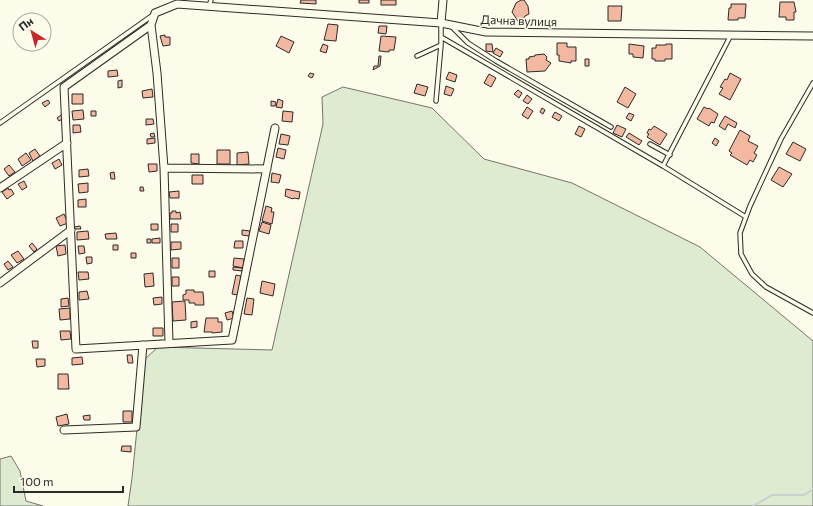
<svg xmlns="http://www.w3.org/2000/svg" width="813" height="506" viewBox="0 0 813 506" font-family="Commissioner,sans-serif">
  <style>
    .green { fill: #deebd1; stroke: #74746e }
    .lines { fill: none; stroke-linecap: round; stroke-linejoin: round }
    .stream { stroke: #c7d0d0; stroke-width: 2 }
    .building { fill: #f2b8a0; stroke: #2b2b2b }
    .lane-casing { stroke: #2b2b2b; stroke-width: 5.5 }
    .street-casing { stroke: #2b2b2b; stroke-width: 9 }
    .lane { stroke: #fdfbea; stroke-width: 3.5 }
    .street { stroke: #fdfbea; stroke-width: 7 }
    .labels { text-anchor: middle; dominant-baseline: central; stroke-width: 3; stroke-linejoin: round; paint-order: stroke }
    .street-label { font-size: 12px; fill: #2b2b2b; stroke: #fdfbea }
  </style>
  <rect width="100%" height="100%" fill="#fdfbea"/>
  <path class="green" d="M343 87 432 108 484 159 572 183 700 247 813 341V506H128L132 478 144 360 158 347 272 350 323 124 322 97Z
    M11 456 20 471 26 501 43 506H0V459Z"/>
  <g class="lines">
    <path class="stream" d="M753 506 772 495H804L813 489"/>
  </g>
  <path class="building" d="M301 0H316V4L300 3Z
    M359 0H369V3H359Z
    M381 0H396V5H381Z
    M521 0H524L528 6 529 14 525 16 523 20 519 23 512 12 516 3Z
    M780 2H794L796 12H794V20H786V17H779Z
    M731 4H746L745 18H738V20H728L729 8H731Z
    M608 6H622L621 21H608Z
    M328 24 338 25 336 41 324 40Z
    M379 26H387L386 34 378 33Z
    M165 35V37H170V45L163 46 160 36Z
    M281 36 294 42 289 53 276 46Z
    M381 36 396 37 394 50H389V52L379 51Z
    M557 43H567V47H576V61H571V63L559 61V55H557Z
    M323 44 328 46 326 53 320 51Z
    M486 44H492L493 52 486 51Z
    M629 44 644 46 643 58 633 57V54H629Z
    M666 44H672V59H665V61H655V59H652V48H656V45H666Z
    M496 48 503 52 500 57 493 53Z
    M544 54 547 57 546 60 551 63 545 71 527 72 526 59H529V57L535 56V55Z
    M379 56H381L380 66 373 70 374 66H378Z
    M585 59H589V66H585Z
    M117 70 118 76 108 77V71Z
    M449 72 457 75 455 82 446 79Z
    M310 73 314 74 312 78 308 76Z
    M730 73 741 79 730 100 719 94 723 88 720 87 725 79 727 80Z
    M489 74 496 78 491 87 484 83Z
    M122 80V87L118 88V81Z
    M417 84 428 87 425 96 414 93Z
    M446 86 454 89 451 96 444 94Z
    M625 87 636 94 628 108 617 102Z
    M152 89 153 97 143 98 142 91Z
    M518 90 522 93 519 98 514 94Z
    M72 94H83V104H72Z
    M527 95 532 99 528 104 523 101Z
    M278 99 283 101 282 108 276 107Z
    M48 100 50 103 45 107 42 103Z
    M271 101 276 102 275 106H271Z
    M527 107 533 111 528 119 522 115Z
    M704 107 708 109 709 108 718 114 714 123 711 122 709 126 697 119Z
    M542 108 545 110 543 114 540 112Z
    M83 110 84 119 73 120 72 111Z
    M91 111H96V116H91Z
    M283 111 293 112 292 122 282 121Z
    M555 112 562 116 559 121 552 117Z
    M629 113 634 115 631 121 626 118Z
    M61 115 64 118 59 121 57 118Z
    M725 116 737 123 735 128 728 124 725 130 719 126Z
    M146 119H153L154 124 146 125Z
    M73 125H80L81 132 73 133Z
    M617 125 626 129 622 137 613 133Z
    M579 126 585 129 581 137 575 134Z
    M654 126 667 134 660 145 647 137 649 134 647 133 649 129 651 130Z
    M740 130 750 136 748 141 758 146 754 153 757 155 753 162 750 160 747 165 730 155 732 153 729 151Z
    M154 133 155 137H151L150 134Z
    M629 133 642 141 639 145 626 137Z
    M281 134 290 136 288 145 279 144Z
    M155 138V143L147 144V139Z
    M715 138 719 141 716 146 712 143Z
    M793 142 806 149 800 161 786 154Z
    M278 148 286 150 284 159 276 157Z
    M35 149 40 156 33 161 29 153Z
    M217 150H230V164H217Z
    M248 152 249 164 237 165V153Z
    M26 153 31 160 22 166 18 159Z
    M191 154H199V164L191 163Z
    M59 159 62 165 55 169 52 163Z
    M148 164H157V171L149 172Z
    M9 165 15 172 9 176 4 169Z
    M779 167 792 174 783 187 771 180Z
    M88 169 89 176 79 177V170Z
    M114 172 115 179H111L110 173Z
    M272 173 281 175 279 183 271 182Z
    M192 175H203V184H192Z
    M24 181 27 187 22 190 18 184Z
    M88 183V192L79 193 78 184Z
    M140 187H143L144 191H140Z
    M8 188 9 190 11 189 14 194 7 199 2 192Z
    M286 189 300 192 299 199 294 198 293 199 285 196Z
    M179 191V198H170L169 192Z
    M86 199V207H78V200Z
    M266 206 272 208 271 212H274L272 224 262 221Z
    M172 211H176V213L180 212 181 219H170V213H172Z
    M64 214 68 223 60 226 56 218Z
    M262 222 271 225 269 234 259 231Z
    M151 224H158V230H151Z
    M171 224H178V232H171Z
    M80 226 81 229H74V227Z
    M242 230 250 231 249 236 242 235Z
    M88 231 89 239 77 240V232Z
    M116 233 117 239H106L105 234Z
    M160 238V243H152V239Z
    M147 239H151V243H147Z
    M235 241H243V248H234Z
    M171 242H181V249L171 250Z
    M32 243 37 249 34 252 29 246Z
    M65 245 66 254 58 256 56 246Z
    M113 245H118V250H113Z
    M78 246H84L85 253 79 254Z
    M18 251 24 259 17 263 11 255Z
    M131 253H136V258H131Z
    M86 257H92V263L87 264Z
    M172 258H179V268H172Z
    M234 258 244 259 243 268 233 266Z
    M8 261 13 267 8 270 4 264Z
    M233 267 243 268 242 271 233 270Z
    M209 271H215V277H209Z
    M78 272H88L89 279 79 280Z
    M153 273 154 286 145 287 144 274Z
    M236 275 241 276 238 295 232 294Z
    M172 277H179V286H172Z
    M262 281 275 284 273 296 260 293Z
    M186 290H194V292H203L204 305H195V303H189V300H183V295L186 294Z
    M87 291 89 299 79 300V292Z
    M162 297V304L154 305 153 298Z
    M68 298 69 306 61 307V299Z
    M247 298 254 299 252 315 244 314Z
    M185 301 186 320 173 321 172 302Z
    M70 308V319L60 320 59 309Z
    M232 311 234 318 227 320 225 313Z
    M206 318H218V322H222V332L212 333V332H204Z
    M197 321V327L191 328V322Z
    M153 328H163V336H153Z
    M60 331H70L71 339 61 340Z
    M32 341H38V348H33Z
    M127 355H132L133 363H128Z
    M82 357 83 364 72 365V358Z
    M36 359H45V366L37 367Z
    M58 374H68L69 389H58Z
    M123 411H132V422H123Z
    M67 414 69 424 58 426 56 417Z
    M90 415V420H84L83 416Z
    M122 446H131V452L121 451Z"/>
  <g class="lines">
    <defs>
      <path id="lane" d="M209 6 211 0
        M441 23V37L663 166
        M452 27 468 43 496 61 611 127
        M731 35 663 166 746 217
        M417 56 441 45V37
        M813 83 781 139 750 206 740 233 741 254 752 274 766 287 813 313
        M436 101 441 45
        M0 123 153 15
        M650 144 670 155"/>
      <path id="street" d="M441 23 443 0
        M151 25 64 87 76 349 232 340 275 128
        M164 168 267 169
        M0 188 67 143
        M0 283 71 230
        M169 343 164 168 157 73 151 25 155 13 177 4 441 23 486 32 813 36
        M64 430 136 427 143 345"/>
    </defs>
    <use href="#lane" class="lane-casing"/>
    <use href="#street" class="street-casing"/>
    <use href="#lane" class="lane"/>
    <use href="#street" class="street"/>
  </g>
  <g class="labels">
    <g class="street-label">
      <text transform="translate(519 20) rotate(2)">Дачна вулиця</text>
    </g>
  </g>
  <g transform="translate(32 32) rotate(323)"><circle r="19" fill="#fdfbea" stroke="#a9a89e"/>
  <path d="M0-3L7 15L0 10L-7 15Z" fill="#c62828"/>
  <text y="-6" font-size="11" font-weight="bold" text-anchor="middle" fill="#2b2b2b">Пн</text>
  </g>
  <path d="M14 486v6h109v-6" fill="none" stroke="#2b2b2b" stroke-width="2"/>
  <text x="20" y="486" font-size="12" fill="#2b2b2b" stroke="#fdfbea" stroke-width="3" paint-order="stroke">100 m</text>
</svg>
